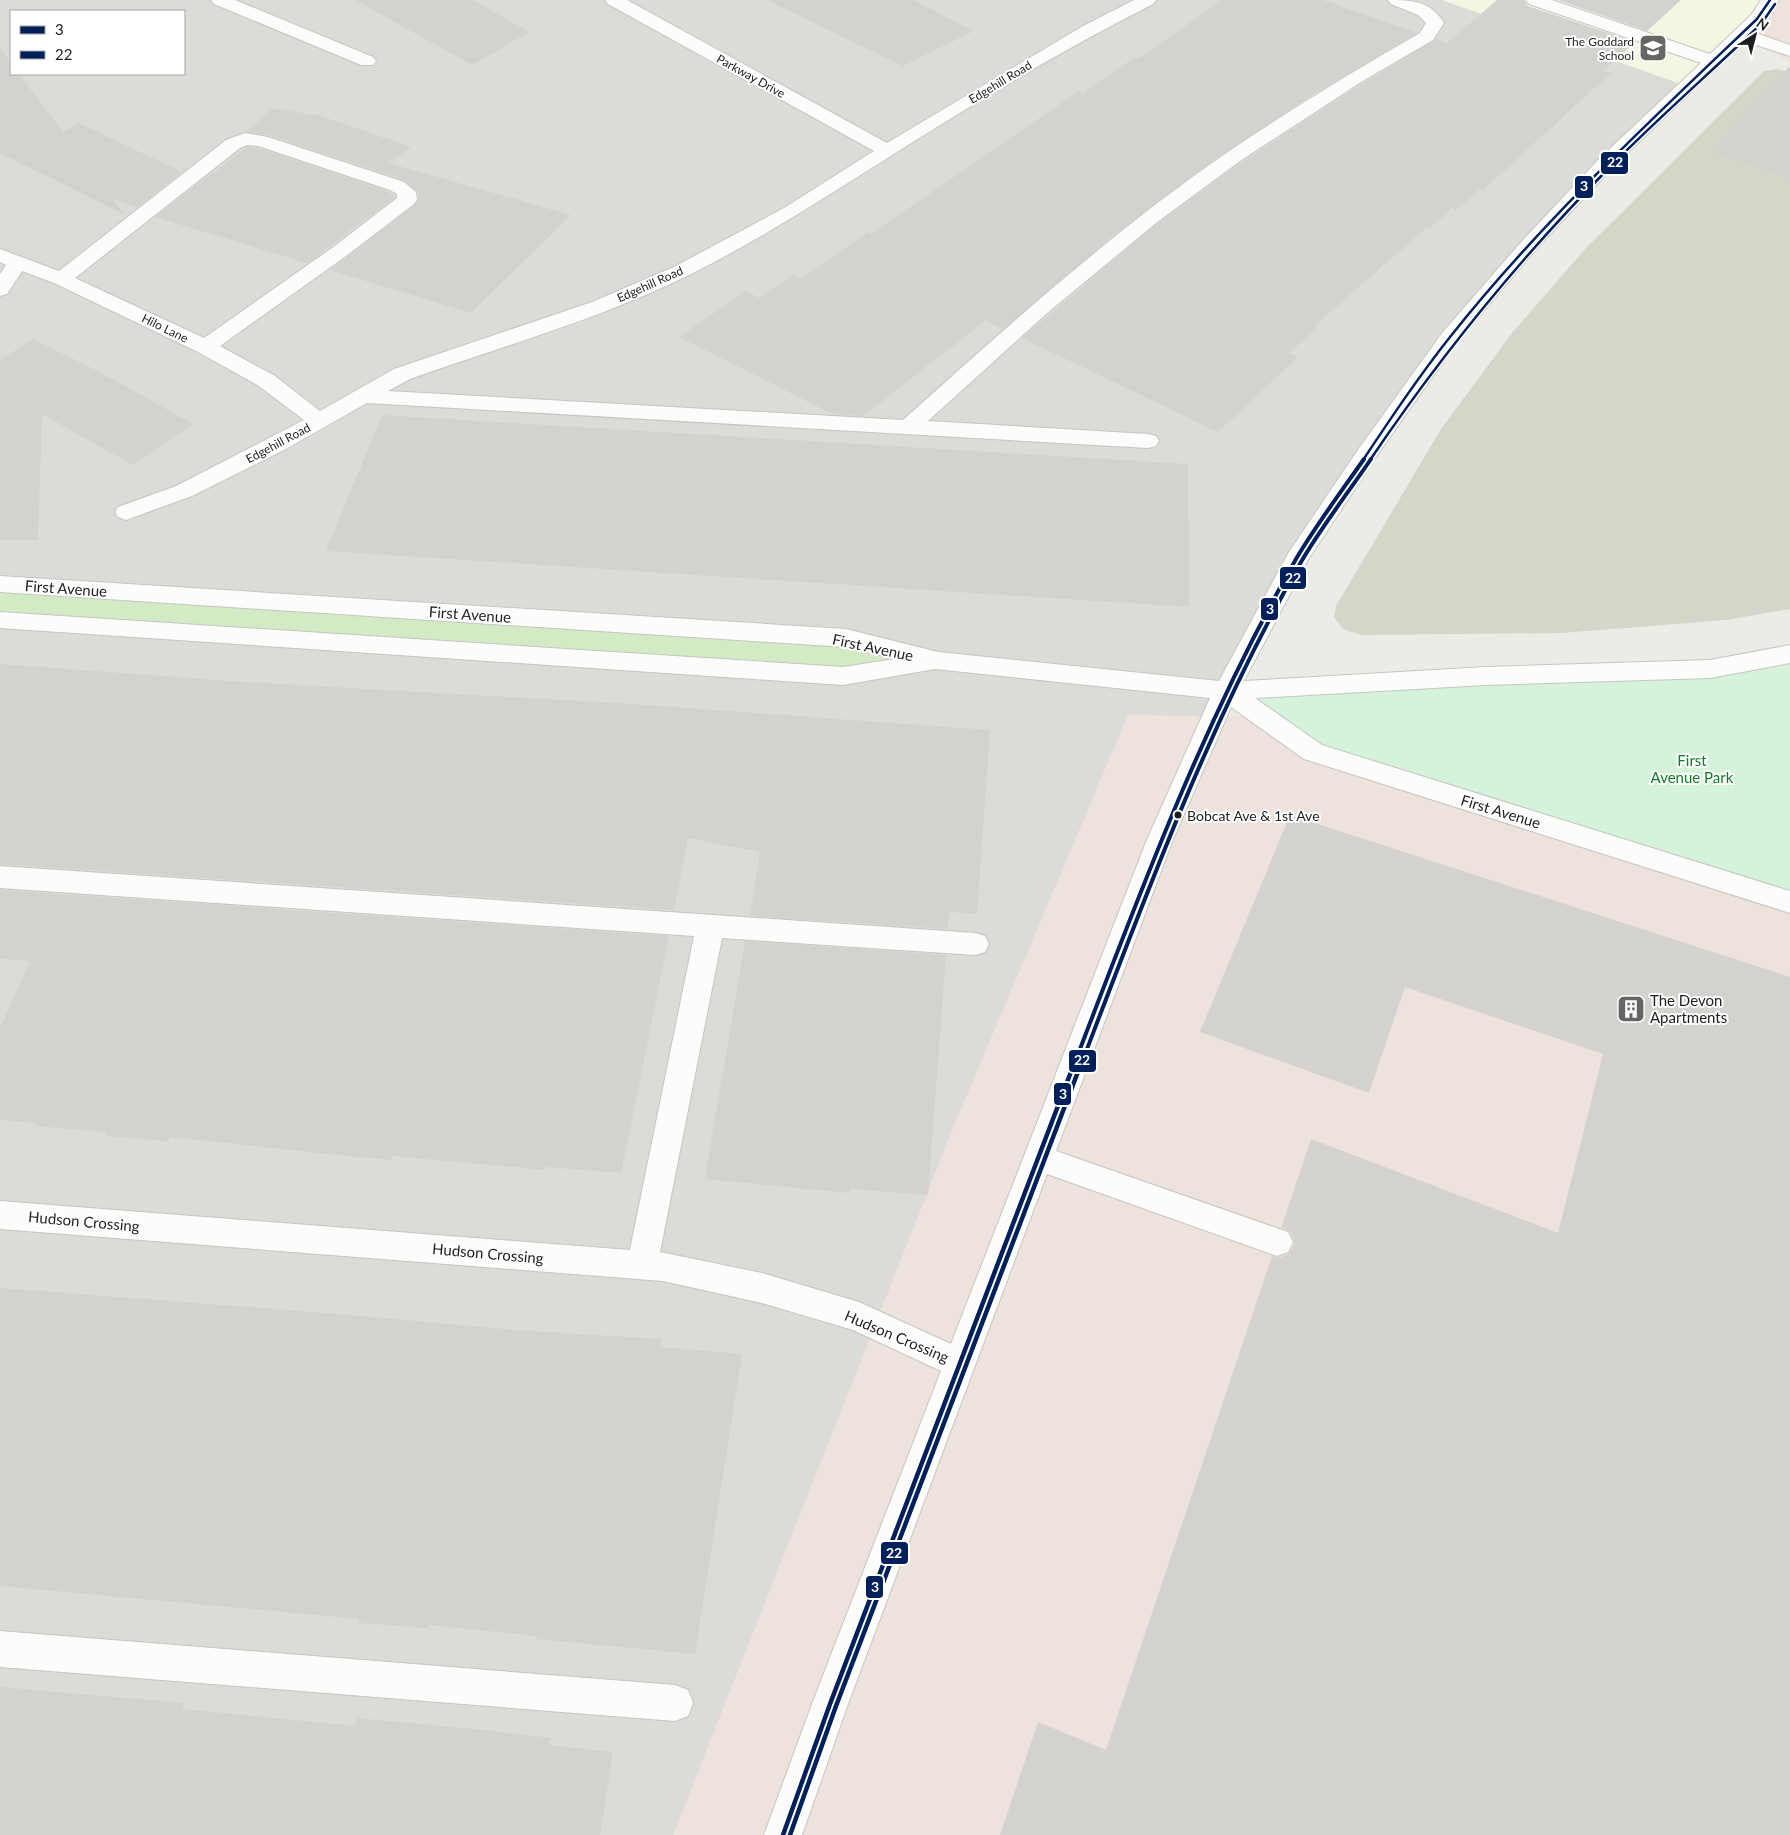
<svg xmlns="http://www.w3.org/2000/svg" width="1790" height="1835" viewBox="0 0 1790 1835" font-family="Lato,sans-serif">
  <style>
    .residential { fill: #dbdbd8; fill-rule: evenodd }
    .commercial { fill: #eee2dd }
    .education { fill: #f4f6e2 }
    .construction { fill: #d4d6c9 }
    .grass { fill: #d3ebc5 }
    .park { fill: #d4f3da }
    .building { fill: #d3d2ce }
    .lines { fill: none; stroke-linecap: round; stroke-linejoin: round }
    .minor-casing { stroke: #c5c5c3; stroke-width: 2 }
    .minor { fill: #fcfcfb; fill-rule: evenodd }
    .bus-1-far2-casing { stroke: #fff; stroke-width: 5 }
    .bus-1-far1-casing { stroke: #fff; stroke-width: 8 }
    .bus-1-casing { stroke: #fff; stroke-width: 8 }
    .bus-2-far2-casing { stroke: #fff; stroke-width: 5 }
    .bus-2-far1-casing { stroke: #fff; stroke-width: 8 }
    .bus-2-casing { stroke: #fff; stroke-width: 8 }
    .bus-1-far2 { stroke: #00205b; stroke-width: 2.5 }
    .bus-1-far1 { stroke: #00205b; stroke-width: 4 }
    .bus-1 { stroke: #00205b; stroke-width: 4.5 }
    .bus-2-far2 { stroke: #00205b; stroke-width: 2.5 }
    .bus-2-far1 { stroke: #00205b; stroke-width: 4 }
    .bus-2 { stroke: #00205b; stroke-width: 4.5 }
    .bus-dot { fill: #1e1e1e; stroke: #fff; stroke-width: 2 }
    .labels { text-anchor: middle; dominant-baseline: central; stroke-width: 4; stroke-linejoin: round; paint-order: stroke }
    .far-poi-label { font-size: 12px; fill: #1e1e1e; stroke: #fff; text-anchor: end }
    .far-street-label { font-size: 12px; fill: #1e1e1e; stroke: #fff }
    .bus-label { font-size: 14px; fill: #1e1e1e; stroke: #fff; text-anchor: start }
    .street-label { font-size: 15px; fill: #1e1e1e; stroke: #fff }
    .park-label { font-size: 15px; fill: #0b7d27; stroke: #fff }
    .poi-label { font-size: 15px; fill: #1e1e1e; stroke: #fff; text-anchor: start }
    .line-badge { stroke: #fff; stroke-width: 2 }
    .badge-label { font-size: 14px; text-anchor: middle; font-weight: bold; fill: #fff }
  </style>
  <rect width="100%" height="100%" fill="#ecece7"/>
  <path class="residential" d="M0 0H1442L1687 86 1450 337 1263 620 783 1835H0ZM11 11H184V74H11Z"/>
  <path class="commercial" d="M1767 0H1790V62L1744 39Z
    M1128 715 1288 717 1790 872V1835H673L955 1123Z"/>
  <path class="education" d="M1442 0H1770L1687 86Z"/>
  <path class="construction" d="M1777 69 1790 72V609L1726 620 1562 633 1362 635 1343 629 1334 617 1336 606 1441 429 1512 333 1586 248 1764 71Z"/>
  <path class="grass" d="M0 584 846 638 938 661 843 676 0 620Z"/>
  <path class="park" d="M1790 654V902L1313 752 1226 691Z"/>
  <path class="building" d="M355 0H473L529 32 472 65Z
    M767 0H913L974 31 903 66Z
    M1222 0H1323L1417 33 1312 95 1208 164 1110 238 1003 329 986 320 863 416 832 414 679 337 746 291 760 298 793 275 801 279 868 232 871 234 1079 91 1083 93 1135 57 1139 59Z
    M1497 0H1524L1528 6 1635 42 1603 71 1611 73 1483 190 1480 189 1456 210 1452 208 1429 229 1426 228 1314 326 1317 328 1289 353 1298 357 1218 432 1022 338 1157 224 1241 163 1362 84 1436 39 1447 43Z
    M1558 0H1681L1647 31Z
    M0 48 11 63V74H19L63 132 79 123 182 172 137 207 114 200 125 215 0 153Z
    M1790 66V178L1713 151Z
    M271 108 321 116 411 147 388 163 571 215 471 313 330 270 415 205 419 200 418 192 405 180 269 135 247 132Z
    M247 147 258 148 389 192 395 197 307 263 155 217Z
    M33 339 96 370 193 424 133 465 42 414 38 540H0V360Z
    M382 415 1188 464 1189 607 326 551Z
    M0 664 245 682 618 703 990 730 977 914 949 912 948 929 750 916 760 852 688 838 674 910 0 864Z
    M1290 815 1790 977V1835H1000L1038 1722 1106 1750 1272 1256 1278 1258 1289 1254 1295 1243 1290 1231 1281 1228 1311 1139 1558 1233 1603 1054 1405 987 1369 1093 1200 1032Z
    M0 890 669 936 621 1173 545 1167V1170L392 1156V1160L328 1154 170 1137 168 1141 106 1136 107 1132 35 1126 36 1123 0 1120V1028L30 961 0 959Z
    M745 941 946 955 928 1195 850 1189 849 1193 705 1179Z
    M0 1288 340 1314 515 1330 661 1339 660 1347 742 1354 695 1654 536 1639V1636L429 1625 428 1628 358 1623 359 1619 0 1586Z
    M0 1687 184 1703 182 1709 355 1726 357 1718 486 1730 551 1738 549 1745 613 1752 600 1835H0Z"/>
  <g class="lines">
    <defs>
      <path id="minor" d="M211 0H235L373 57 376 61 373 65H361L214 4Z
        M605 0H627L887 143 1083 26 1134 0H1156L1153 4C1082 40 1013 80 945 122 860 174 779 230 689 275 600 319 503 346 410 379L388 391 903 420C981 350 1059 280 1142 215 1229 147 1324 88 1420 33L1426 23 1418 15 1391 4 1388 0C1412 0 1431 1 1444 23L1433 40 1361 82 1240 161 1156 223 1046 314 928 421 1148 434 1156 436 1159 441 1156 446 1148 448 367 403 284 450 192 496 134 517 126 520 118 517 115 512 118 507 176 486 304 420 259 386 198 352 54 283 22 271 7 294 0 296V274L6 265 0 262V249L59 271 226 140 245 133 268 137 404 182 416 192 417 200 414 204 346 256 220 346 275 376 320 411 394 369 592 302 674 267 784 208 874 151 608 4ZM247 145 258 146 390 190 397 194V198L332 248 204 338 75 278 240 148Z
        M1526 0H1552L1710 54 1751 15 1761 0H1779L1763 23 1753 32 1790 45V56L1744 41 1613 167 1537 248 1457 342 1376 457 1308 560 1244 681 1486 667 1710 660 1790 645V663L1710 678 1486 685 1255 698 1322 745 1790 891V913L1304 759 1231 707 1172 842 1056 1151 1288 1232 1293 1242 1288 1252 1277 1256 1047 1174 848 1704 802 1835H764L812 1704 941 1371 853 1330 762 1303 663 1281 0 1229V1201L630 1250 694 936 0 888V866L975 933 985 936 989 944 985 952 975 955 722 938 660 1252 762 1273 859 1302 951 1344 1146 842 1210 698 935 669 843 685 0 628V612L843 667 895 659 846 647 0 592V576L846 629 938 652 1219 681 1289 552 1360 447 1443 332 1523 240 1599 159 1701 63 1529 4Z
        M0 1631 675 1685 688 1690 693 1703 688 1716 675 1721 0 1667Z"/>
    </defs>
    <use href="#minor" class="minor-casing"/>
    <use href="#minor" class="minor"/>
    <defs>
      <path id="bus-1-far2" d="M1363 460C1391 418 1419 376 1450 337 1542 221 1650 121 1757 19L1770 0"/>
      <path id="bus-1-far1" d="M1077 1057C1142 887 1205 718 1296 559 1316 525 1341 492 1364 459"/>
      <path id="bus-1" d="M783 1835 830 1704 1077 1056"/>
      <path id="bus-2-far2" d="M1370 460C1441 355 1521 257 1610 167 1658 118 1711 72 1761 24L1775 4"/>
      <path id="bus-2-far1" d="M1084 1057C1148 889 1211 719 1301 562 1322 526 1348 493 1371 459"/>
      <path id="bus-2" d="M790 1835 836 1706 1084 1056"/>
    </defs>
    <use href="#bus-1-far2" class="bus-1-far2-casing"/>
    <use href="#bus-1-far1" class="bus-1-far1-casing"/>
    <use href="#bus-1" class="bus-1-casing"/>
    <use href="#bus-2-far2" class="bus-2-far2-casing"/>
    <use href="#bus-2-far1" class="bus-2-far1-casing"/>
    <use href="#bus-2" class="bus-2-casing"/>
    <use href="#bus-1-far2" class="bus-1-far2"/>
    <use href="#bus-1-far1" class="bus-1-far1"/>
    <use href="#bus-1" class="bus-1"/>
    <use href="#bus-2-far2" class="bus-2-far2"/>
    <use href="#bus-2-far1" class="bus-2-far1"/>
    <use href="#bus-2" class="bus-2"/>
  </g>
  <defs>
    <symbol id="school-square" viewBox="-11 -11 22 22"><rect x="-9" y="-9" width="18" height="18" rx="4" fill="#666664" stroke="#fff"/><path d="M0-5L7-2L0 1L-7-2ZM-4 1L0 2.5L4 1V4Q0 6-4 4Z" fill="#fff"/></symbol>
    <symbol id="building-square" viewBox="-11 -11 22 22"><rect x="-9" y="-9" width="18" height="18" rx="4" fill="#666664" stroke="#fff"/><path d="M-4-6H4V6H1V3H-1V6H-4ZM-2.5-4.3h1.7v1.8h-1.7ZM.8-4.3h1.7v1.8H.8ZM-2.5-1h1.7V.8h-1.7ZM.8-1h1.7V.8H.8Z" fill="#fff"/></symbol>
  </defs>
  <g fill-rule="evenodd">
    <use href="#school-square" x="1637" y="32" width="32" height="32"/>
    <use href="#building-square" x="1615" y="993" width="32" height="32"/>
  </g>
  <circle class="bus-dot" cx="1178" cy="815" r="4.5"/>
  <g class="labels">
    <g class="far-poi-label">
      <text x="1634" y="41">The Goddard<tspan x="1634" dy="14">School</tspan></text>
    </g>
    <g class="far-street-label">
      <text transform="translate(751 76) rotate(29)">Parkway Drive</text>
      <text transform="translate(1000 82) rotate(-31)">Edgehill Road</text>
      <text transform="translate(650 284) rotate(-24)">Edgehill Road</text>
      <text transform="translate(165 328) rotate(26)">Hilo Lane</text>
      <text transform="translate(278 443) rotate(-28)">Edgehill Road</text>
    </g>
    <g class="bus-label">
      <text x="1187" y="815">Bobcat Ave &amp; 1st Ave</text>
    </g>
    <g class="street-label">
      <text transform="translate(66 588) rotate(4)">First Avenue</text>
      <text transform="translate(470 614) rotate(4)">First Avenue</text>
      <text transform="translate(873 647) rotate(12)">First Avenue</text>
      <text transform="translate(1501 811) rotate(17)">First Avenue</text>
      <text transform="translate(84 1221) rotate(5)">Hudson Crossing</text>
      <text transform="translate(488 1253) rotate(5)">Hudson Crossing</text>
      <text transform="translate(897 1336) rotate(23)">Hudson Crossing</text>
    </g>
    <g class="park-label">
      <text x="1692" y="760">First<tspan x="1692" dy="17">Avenue Park</tspan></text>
    </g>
    <g class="poi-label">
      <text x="1650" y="1000">The Devon<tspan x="1650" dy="17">Apartments</tspan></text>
    </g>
  </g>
  <g class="line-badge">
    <rect x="1600" y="151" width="29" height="24" rx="5" fill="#00205b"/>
    <rect x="1574" y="175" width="20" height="24" rx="5" fill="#00205b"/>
    <rect x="1279" y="566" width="28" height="24" rx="5" fill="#00205b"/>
    <rect x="1260" y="597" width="19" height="24" rx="5" fill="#00205b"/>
    <rect x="1068" y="1049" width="29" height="24" rx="5" fill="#00205b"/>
    <rect x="1053" y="1082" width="19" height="24" rx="5" fill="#00205b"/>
    <rect x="880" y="1541" width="29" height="24" rx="5" fill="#00205b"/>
    <rect x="865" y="1575" width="19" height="24" rx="5" fill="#00205b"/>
  </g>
  <g class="badge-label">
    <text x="1615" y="167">22</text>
    <text x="1584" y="191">3</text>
    <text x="1293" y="583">22</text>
    <text x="1270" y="614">3</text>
    <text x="1082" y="1065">22</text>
    <text x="1063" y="1099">3</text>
    <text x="894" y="1558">22</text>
    <text x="875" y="1592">3</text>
  </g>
  <rect x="10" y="10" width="175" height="65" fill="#ffffff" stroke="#a5a5a5"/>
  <rect x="20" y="26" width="25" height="8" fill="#00205b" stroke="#a5a5a5"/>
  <text x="55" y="35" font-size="15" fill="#1e1e1e">3</text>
  <rect x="20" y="51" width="25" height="8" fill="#00205b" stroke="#a5a5a5"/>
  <text x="55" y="60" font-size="15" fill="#1e1e1e">22</text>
  <g transform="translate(1755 35) rotate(36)" stroke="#ffffff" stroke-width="4" paint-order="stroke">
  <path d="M0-4L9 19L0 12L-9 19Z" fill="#1e1e1e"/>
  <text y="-8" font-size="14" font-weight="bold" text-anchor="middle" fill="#1e1e1e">N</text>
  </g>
</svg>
